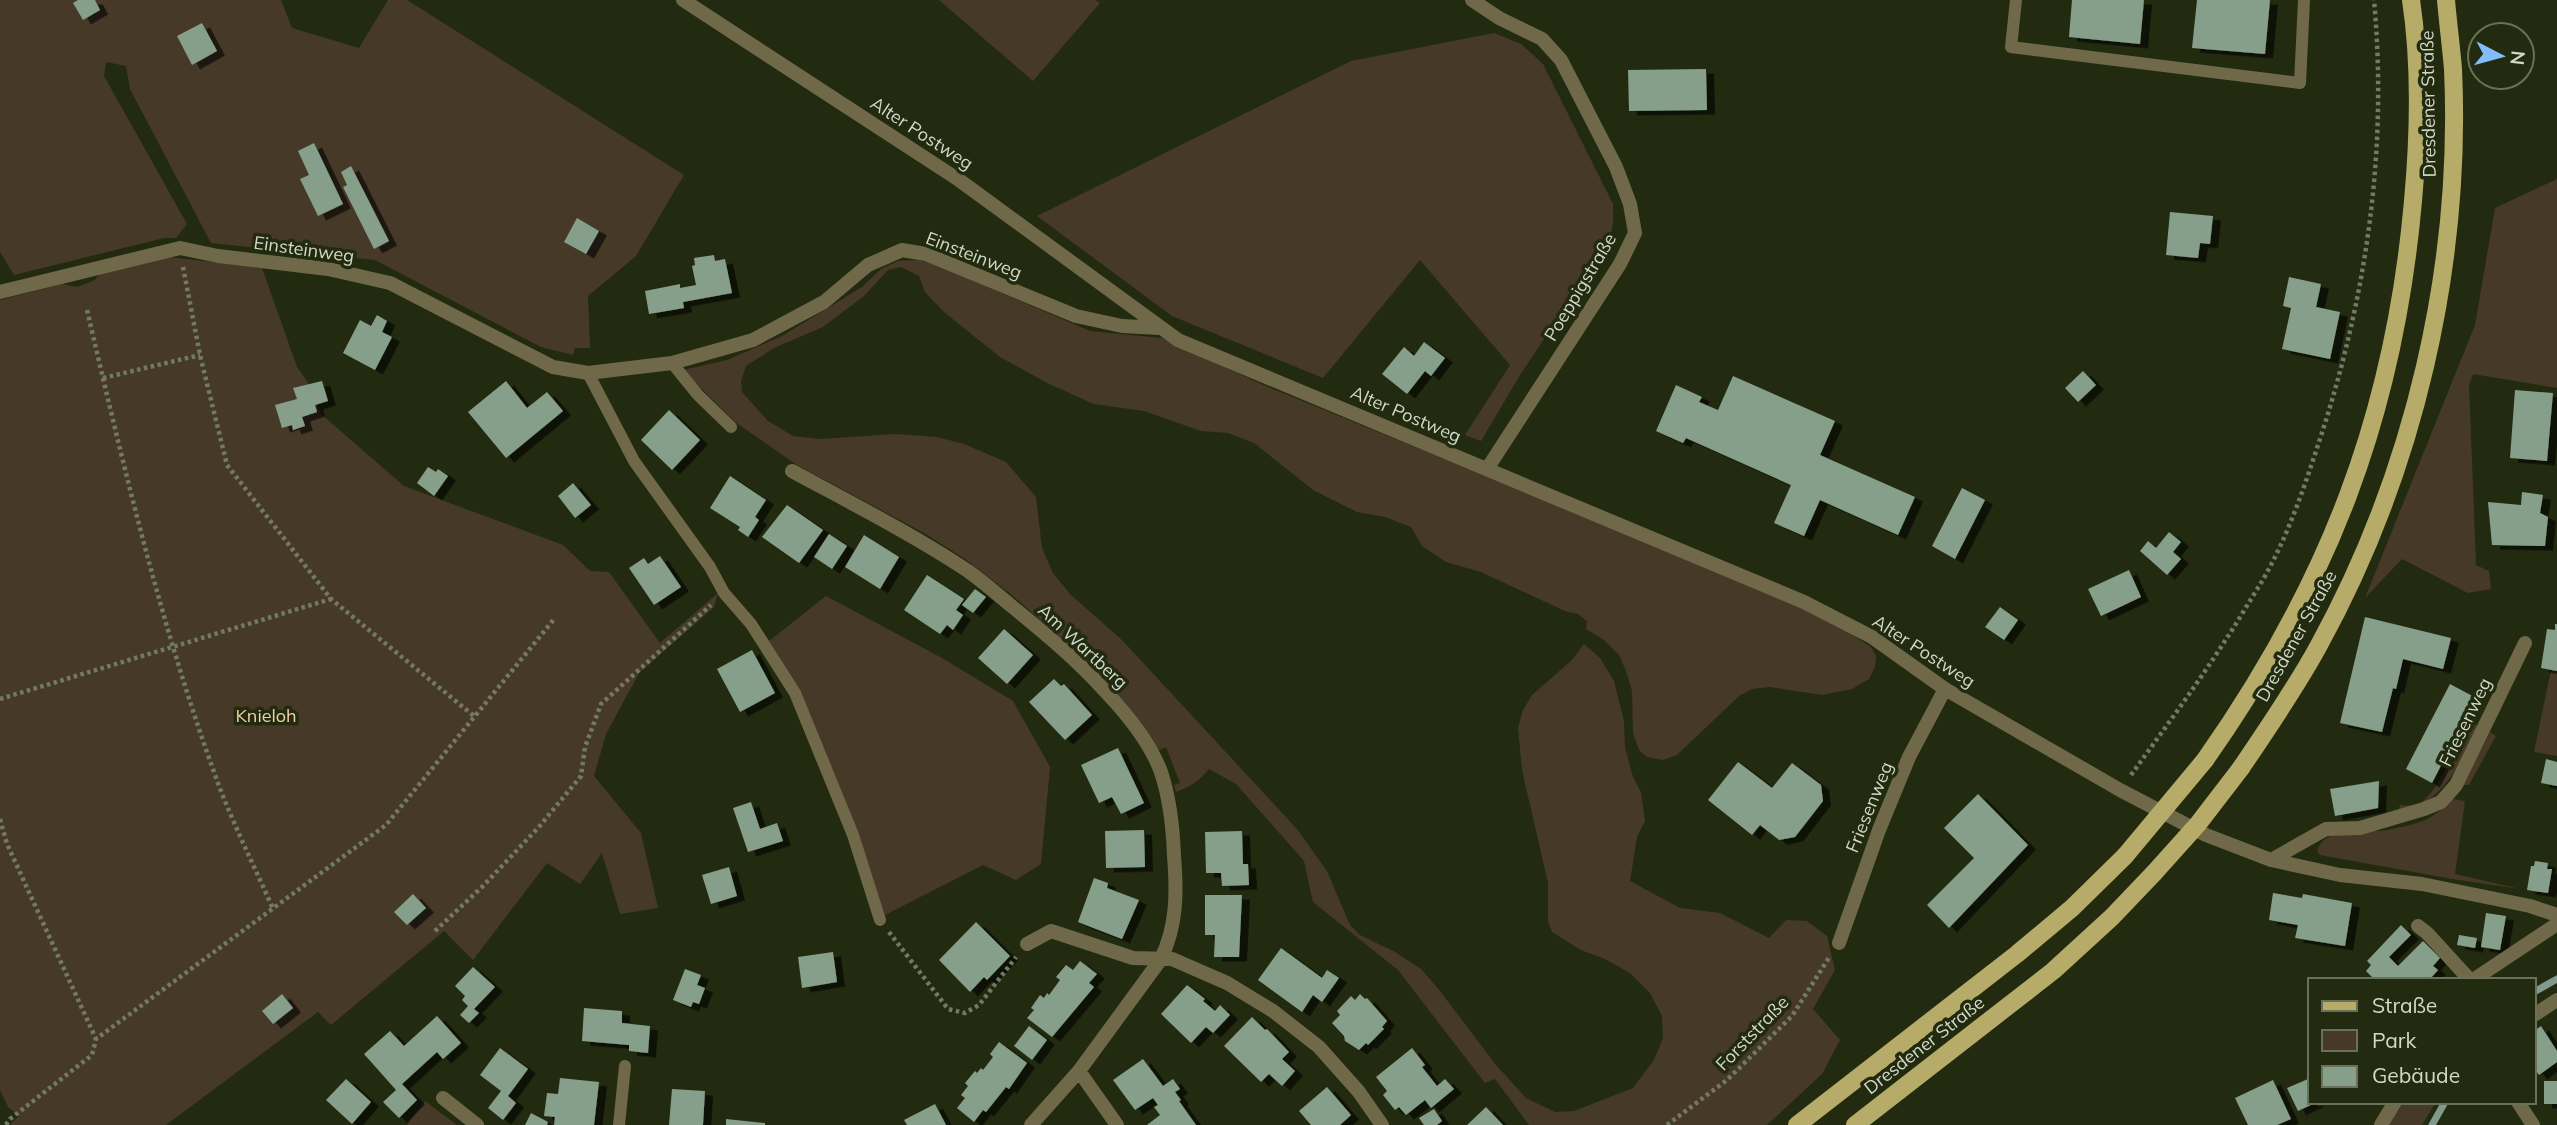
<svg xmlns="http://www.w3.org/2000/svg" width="2557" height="1125" viewBox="0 0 2557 1125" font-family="Mulish,sans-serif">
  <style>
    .green { fill: #473927 }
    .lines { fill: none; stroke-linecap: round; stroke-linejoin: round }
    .stream { stroke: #809a8e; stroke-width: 7 }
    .building { fill: #869f8a; filter: url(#shadow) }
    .path { stroke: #727a63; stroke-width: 4.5; stroke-dasharray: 3.5 3.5; stroke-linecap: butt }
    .lane { stroke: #6f694a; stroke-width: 12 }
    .street { stroke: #6f694a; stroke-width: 14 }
    .primary { stroke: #b7ab6a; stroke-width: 18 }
    .primary-bridge { stroke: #b7ab6a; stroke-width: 18 }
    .labels { text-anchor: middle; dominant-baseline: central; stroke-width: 7; stroke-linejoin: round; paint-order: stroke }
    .street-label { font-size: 18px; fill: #d3d9c8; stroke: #222b0f }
    .park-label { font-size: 18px; fill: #f3cfa2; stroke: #222b0f }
  </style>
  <defs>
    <filter id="shadow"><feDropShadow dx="8" dy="4.5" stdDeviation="0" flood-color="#0009"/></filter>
  </defs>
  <rect width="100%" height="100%" fill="#222b0f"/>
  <path class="green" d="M0 0H281L292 28 359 48 388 0H407L684 175 636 256 588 296 590 348H575L573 355 541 347 375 260 211 243 130 89 126 66 106 62 104 76 187 224 176 238H164L14 275 0 252Z
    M939 0H1095L1100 3 1033 81Z
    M1494 33 1521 44 1543 64 1613 204V223L1610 240 1520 375 1481 441 1465 435 1510 365 1420 260 1323 378 1172 316 1037 216 1351 61Z
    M2557 179V388L2473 374 2469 385 2476 565 2489 571 2491 589 2468 593 2402 559 2365 598 2475 325 2495 208Z
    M169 257 262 268 297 367 309 384 321 414 404 486 563 545 590 571 609 572 660 643 718 593 714 607 639 673 606 734 594 776 641 833 658 908 620 914 602 853 580 884 547 863 473 960 444 931 331 1025 318 1012 166 1125H10L19 1116 8 1107 0 1090V300L62 284 77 287 95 280 99 275Z
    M917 260 932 263 1090 331 1162 338 1261 384 1750 584 1830 621 1870 646 1876 656 1875 667 1869 679 1852 689 1822 695 1770 687 1752 689 1739 696 1677 755 1663 760 1647 757 1639 750 1633 733 1632 691 1626 671 1619 655 1604 640 1586 629 1587 621 1578 614 1565 611 1481 572 1446 562 1422 546 1411 527 1385 517 1357 512 1313 490 1254 443 1228 433 1201 431 1144 411 1094 404 1047 383 1000 357 944 312 925 292 919 276 901 267 888 270 864 296 823 327 774 348 746 366 741 381 742 392 768 421 793 436 820 439 895 434 937 437 964 444 1006 462 1036 497 1042 548 1053 573 1071 595 1122 640 1297 829 1327 871 1350 925 1360 935 1395 952 1421 969 1440 991 1496 1065 1526 1098 1555 1112 1574 1111 1633 1088 1654 1060 1663 1038 1662 1016 1650 993 1630 973 1605 959 1581 950 1552 932 1548 921V883L1522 770 1518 728 1523 710 1532 695 1572 660 1584 644 1600 658 1614 681 1624 721 1625 747 1633 777 1641 792 1645 821 1637 837 1630 881 1680 908 1720 913 1769 938 1786 920 1807 921 1827 936 1835 970 1813 1009 1840 1040 1822 1074 1767 1125H1529L1495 1079 1485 1083 1398 970 1313 902 1304 861 1236 784 1209 769C1199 781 1190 787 1176 792L1174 785 1180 783 1166 747 1158 751 1073 650 1012 595 965 559 924 533 797 465 735 422 683 370 727 360 782 336 862 287 881 269 898 261Z
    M826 596 942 658 1013 701 1050 767 1041 864 1016 880 983 865 885 915 800 692 769 641Z
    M2551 670 2557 671V756L2534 752Z
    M2468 720 2478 726C2463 759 2441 809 2399 809L2400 805C2405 805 2411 806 2416 805 2437 799 2459 739 2468 720Z
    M2490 732 2496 736 2469 785H2459L2470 770Z
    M2452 799 2465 801 2455 874 2520 889 2452 879 2320 855 2317 851C2325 824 2367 834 2388 830 2398 828 2410 825 2420 822 2433 818 2443 808 2452 799Z
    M425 1101 457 1125H407Z
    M2404 1102H2436L2422 1125H2389Z"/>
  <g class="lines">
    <path class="stream" d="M2534 992 2557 979
      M2432 1125 2445 1102"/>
  </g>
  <path class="building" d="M78 0H95L100 10 83 20 73 3Z
    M2072 0H2144L2140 44 2069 37Z
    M2197 0H2270L2265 54 2192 48Z
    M202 23 217 51 192 65 177 36Z
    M1706 69 1707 110 1629 111 1628 70Z
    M314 143 343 204 318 216 300 179 309 175 298 151Z
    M351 166 389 241 374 249 343 187 347 185 341 172Z
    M2170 212 2213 216 2210 244 2200 243 2198 258 2166 255Z
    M577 218 599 231 586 254 564 242Z
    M714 255 715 261 725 259 732 293 683 302 684 308 649 314 645 291 680 284V288L696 285 692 266 695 265 694 258Z
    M2289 277 2321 284 2316 307 2340 312 2330 359 2282 349 2291 308 2283 306Z
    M377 315 387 321 382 332 392 337 375 370 343 353 360 320 371 326Z
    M1424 342 1445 358 1431 376 1425 371 1407 394 1382 374 1404 347 1414 356Z
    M2083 371 2096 385 2078 402 2065 388Z
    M1733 376 1835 421 1820 455 1915 497 1898 535 1820 500 1804 536 1774 523 1791 485 1686 438 1683 443 1656 431 1676 385 1702 397 1699 402 1718 410Z
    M322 381 328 401 315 405 317 412 302 417 305 426 293 430 292 425 282 428 275 405 297 399 293 388Z
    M506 381 527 408 547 392 563 411 506 458 468 412Z
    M2515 390 2553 393 2547 461 2510 458Z
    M669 410 700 440 672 470 641 440Z
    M428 467 436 472 438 469 448 476 434 496 417 483Z
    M730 476 766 500 755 517 759 520 748 537 738 530 740 527 710 508Z
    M573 483 591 505 575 518 558 496Z
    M1962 488 1985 500 1955 559 1932 546Z
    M2522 492 2543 495 2540 513 2548 517 2545 546 2492 545 2488 502 2521 505Z
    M787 505 823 530 799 563 762 537Z
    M2169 532 2181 542 2173 552 2181 559 2167 575 2140 551 2148 541 2156 548Z
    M829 534 847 546 832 569 814 557Z
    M864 535 899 557 880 589 845 567Z
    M660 556 681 587 654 605 629 568 644 558 648 564Z
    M2129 570 2141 597 2101 616 2088 589Z
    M927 575 964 599 956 610 963 615 953 630 947 625 940 634 904 610Z
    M975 589 986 597 973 613 962 605Z
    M2000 607 2018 620 2004 640 1985 627Z
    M2365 617 2451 638 2443 669 2403 659 2396 689 2393 688 2382 732 2340 723Z
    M2555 624H2557V671L2541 668 2547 629 2555 630Z
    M1004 629 1033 655 1007 684 978 658Z
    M752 650 775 693 740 712 717 669Z
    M1054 679 1061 686 1064 684 1092 715 1065 740 1029 702Z
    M2450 684 2476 698 2432 783 2406 769Z
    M1118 748 1144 803 1121 814 1112 797 1099 803 1081 765Z
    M2546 759 2557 762V786L2541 783Z
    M1738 762 1772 788 1792 763 1821 785 1823 801 1795 837 1779 840 1760 825 1752 835 1708 800Z
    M2379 781 2378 808 2335 816 2330 789Z
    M1978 794 2028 845 1949 928 1927 905 1974 858 1944 828Z
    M751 802 760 829 777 823 783 841 748 852 733 808Z
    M1144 830 1145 867 1106 868 1105 831Z
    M1242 831 1243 864H1248L1249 885 1222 886 1221 873H1206L1205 832Z
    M2535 861 2548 863 2547 869H2552L2548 893 2527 890 2531 866H2534Z
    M729 867 737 896 711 904 702 875Z
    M1094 878 1108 883 1107 888 1139 900 1122 939 1078 922Z
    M2273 893 2302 898 2303 894 2352 903 2345 946 2295 938 2298 925 2269 920Z
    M413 894 426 908 407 925 394 912Z
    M1205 895H1242L1239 957H1214L1215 935H1205Z
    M2486 913 2506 916 2500 950 2481 947Z
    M976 922 1010 956 987 980 984 977 970 992 939 960Z
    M2401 925 2411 935 2389 957 2398 966 2423 941 2440 958 2433 966 2438 970 2429 980 2423 977 2420 980H2375L2366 971 2371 965 2367 961Z
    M2459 935 2477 938 2475 948 2457 945Z
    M1281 948 1322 978 1327 970 1339 978 1322 1002 1313 995 1302 1012 1258 980Z
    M833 952 837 982 802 988 798 957Z
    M1080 961 1097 974 1089 983 1094 987 1052 1037 1027 1018 1034 1010 1031 1008 1040 995 1044 998 1047 993 1049 995 1060 980 1056 977 1066 965 1073 970Z
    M473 967 495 987 474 1009 479 1013 469 1023 460 1015 468 1006 462 1000 465 996 455 986Z
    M685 969 701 975 697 985 705 988 699 1004 693 1002 691 1007 673 1000Z
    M1187 985 1205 999 1203 1001 1215 1011 1220 1005 1230 1015 1213 1033 1206 1027 1191 1043 1161 1014Z
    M282 994 293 1008 273 1024 262 1011Z
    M1360 994 1365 999 1367 998 1387 1021 1382 1027 1384 1029 1368 1045 1366 1043 1359 1050 1345 1041 1344 1036 1332 1023 1340 1015 1337 1011 1351 996 1355 1000Z
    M584 1008 622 1011V1023L650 1026 648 1053 629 1051V1045L582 1041Z
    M437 1016 461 1043 443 1059 437 1052 402 1084 417 1100 399 1118 383 1102 396 1090 364 1054 390 1031 404 1046Z
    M1252 1017 1265 1030 1267 1029 1289 1052 1282 1059 1295 1071 1282 1086 1269 1074 1261 1082 1224 1046Z
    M1029 1026 1047 1040 1032 1060 1014 1046Z
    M2541 1026 2557 1051V1062L2539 1075 2534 1068V1031Z
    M999 1042 1027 1063 1009 1089 1006 1087 986 1112 983 1110 974 1122 957 1108 965 1098 961 1095 968 1086 965 1083 975 1071 977 1073 981 1068 983 1070 993 1057 990 1054Z
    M500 1048 528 1069 508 1096 516 1103 503 1120 488 1108 501 1091 480 1075Z
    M1412 1048 1425 1065 1422 1067 1437 1086 1445 1079 1454 1089 1431 1108 1425 1100 1406 1115 1399 1107 1395 1110 1383 1095 1387 1091 1376 1077Z
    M1143 1059 1163 1086 1173 1079 1180 1089 1175 1092 1181 1100 1179 1101 1196 1125H1147L1160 1115 1154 1107 1158 1105 1153 1098 1135 1110 1113 1080Z
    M560 1078 599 1082 594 1125H554L555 1117 544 1116 547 1093 558 1094Z
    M346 1079 371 1102 352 1124 326 1100Z
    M2308 1079 2310 1102H2317L2298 1111 2287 1088Z
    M2273 1080 2291 1119 2277 1125H2248L2235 1098Z
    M2544 1081H2557V1104H2544Z
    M1327 1087 1351 1115 1340 1125H1311L1299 1111Z
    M672 1089 705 1091 703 1125H669Z
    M935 1104 946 1125H907L904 1120Z
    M1486 1107 1503 1125H1467Z
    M1434 1109 1442 1121 1437 1125H1424L1419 1118Z
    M531 1113 548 1122 547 1125H525Z
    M726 1119 765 1123V1125H726Z"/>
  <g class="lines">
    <path class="path" d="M183 267 200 355 227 465 331 599 474 716
      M87 310C123 464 160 622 214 772 230 818 253 863 273 909
      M103 378 200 355
      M0 699 331 599
      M2131 775C2170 721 2210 667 2245 609 2254 594 2264 579 2272 563 2291 526 2305 485 2318 445 2366 300 2388 152 2374 0
      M0 819 7 844 96 1039
      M435 931 483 886 538 828 581 776 585 747 601 704 711 605
      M889 932 948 1009 965 1013 979 1005 1016 957
      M6 1125 10 1119 92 1055 96 1039 386 825 555 618
      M1667 1125 1727 1080 1792 1016 1830 956"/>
    <path class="lane" d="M2016 0 2011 47 2300 83 2304 0
      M672 363 698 395 731 427
      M588 373 634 461 710 567 724 593 751 624 795 693 853 835 880 920
      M619 1125 625 1066"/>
    <path class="street" d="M683 0 959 180 1178 340 1804 602 1872 637 1945 689 2120 790 2206 835 2271 860 2340 875 2422 884 2530 906 2557 915
      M1472 0 1499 18 1542 39 1561 60 1616 167 1630 204 1635 233 1620 264 1487 469
      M0 292 180 248 218 256 328 269 390 283 553 367 588 373 672 363 753 340 824 302 868 265 902 250 926 254 1076 316 1122 326 1160 328
      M792 471C851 503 912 534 968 571 982 581 996 593 1009 604 1042 631 1075 658 1104 690 1126 713 1150 742 1161 772 1170 799 1173 828 1174 856 1177 893 1177 925 1161 959L1079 1071 1031 1125
      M2271 860 2326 829 2360 828 2424 809 2441 802 2456 785 2525 643
      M2418 926 2427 933 2470 980
      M1839 943 1879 830 1909 757 1945 689
      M1027 944 1051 931 1133 958 1172 959 1227 983 1273 1011 1319 1047 1359 1092 1382 1125
      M2473 980 2557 924
      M2534 1015 2557 1000
      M1079 1071 1117 1125
      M443 1098 477 1125
      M2518 1102 2533 1125
      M2381 1125 2395 1102"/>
    <path class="primary" d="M2205 760C2328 585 2394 416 2413 201 2419 135 2421 66 2411 0
      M2241 768C2268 728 2295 689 2318 647 2414 473 2462 267 2453 69 2451 46 2448 23 2446 0
      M1797 1125 2017 954 2072 908 2125 856
      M1855 1125 2053 971 2112 917 2154 873"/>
    <path class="primary-bridge" d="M2125 856 2205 760
      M2154 873 2198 824 2241 768"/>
  </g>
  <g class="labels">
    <g class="street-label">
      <text transform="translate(2428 104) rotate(-91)">Dresdener Straße</text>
      <text transform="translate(922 133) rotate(33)">Alter Postweg</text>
      <text transform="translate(304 249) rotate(8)">Einsteinweg</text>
      <text transform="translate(974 255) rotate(21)">Einsteinweg</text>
      <text transform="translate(1580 287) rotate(-59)">Poeppigstraße</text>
      <text transform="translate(1406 414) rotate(23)">Alter Postweg</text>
      <text transform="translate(2296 636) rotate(-61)">Dresdener Straße</text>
      <text transform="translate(1083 646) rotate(43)">Am Wartberg</text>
      <text transform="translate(1924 651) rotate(33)">Alter Postweg</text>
      <text transform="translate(2465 722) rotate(-64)">Friesenweg</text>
      <text transform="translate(1869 807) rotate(-68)">Friesenweg</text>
      <text transform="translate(1752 1033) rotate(-46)">Forststraße</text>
      <text transform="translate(1924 1045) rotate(-38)">Dresdener Straße</text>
    </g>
    <g class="park-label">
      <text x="266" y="715">Knieloh</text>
    </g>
  </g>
  <rect x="2308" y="978" width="228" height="126" fill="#222b0f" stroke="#697159" stroke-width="2"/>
  <rect x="2322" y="1001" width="35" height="10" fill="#b7ab6a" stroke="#697159" stroke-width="2"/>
  <text x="2372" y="1013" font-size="21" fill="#d3d9c8">Straße</text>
  <rect x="2322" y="1030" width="35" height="21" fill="#473927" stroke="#697159" stroke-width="2"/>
  <text x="2372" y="1048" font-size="21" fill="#d3d9c8">Park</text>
  <rect x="2322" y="1066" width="35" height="21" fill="#869f8a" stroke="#697159" stroke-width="2"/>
  <text x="2372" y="1083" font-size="21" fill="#d3d9c8">Gebäude</text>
  <g transform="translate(2501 56) rotate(96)"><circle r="33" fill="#222b0f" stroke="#697159" stroke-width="2"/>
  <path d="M0-5L12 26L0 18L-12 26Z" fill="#81bdfa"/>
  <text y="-10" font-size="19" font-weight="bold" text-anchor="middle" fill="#d3d9c8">N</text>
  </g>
</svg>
